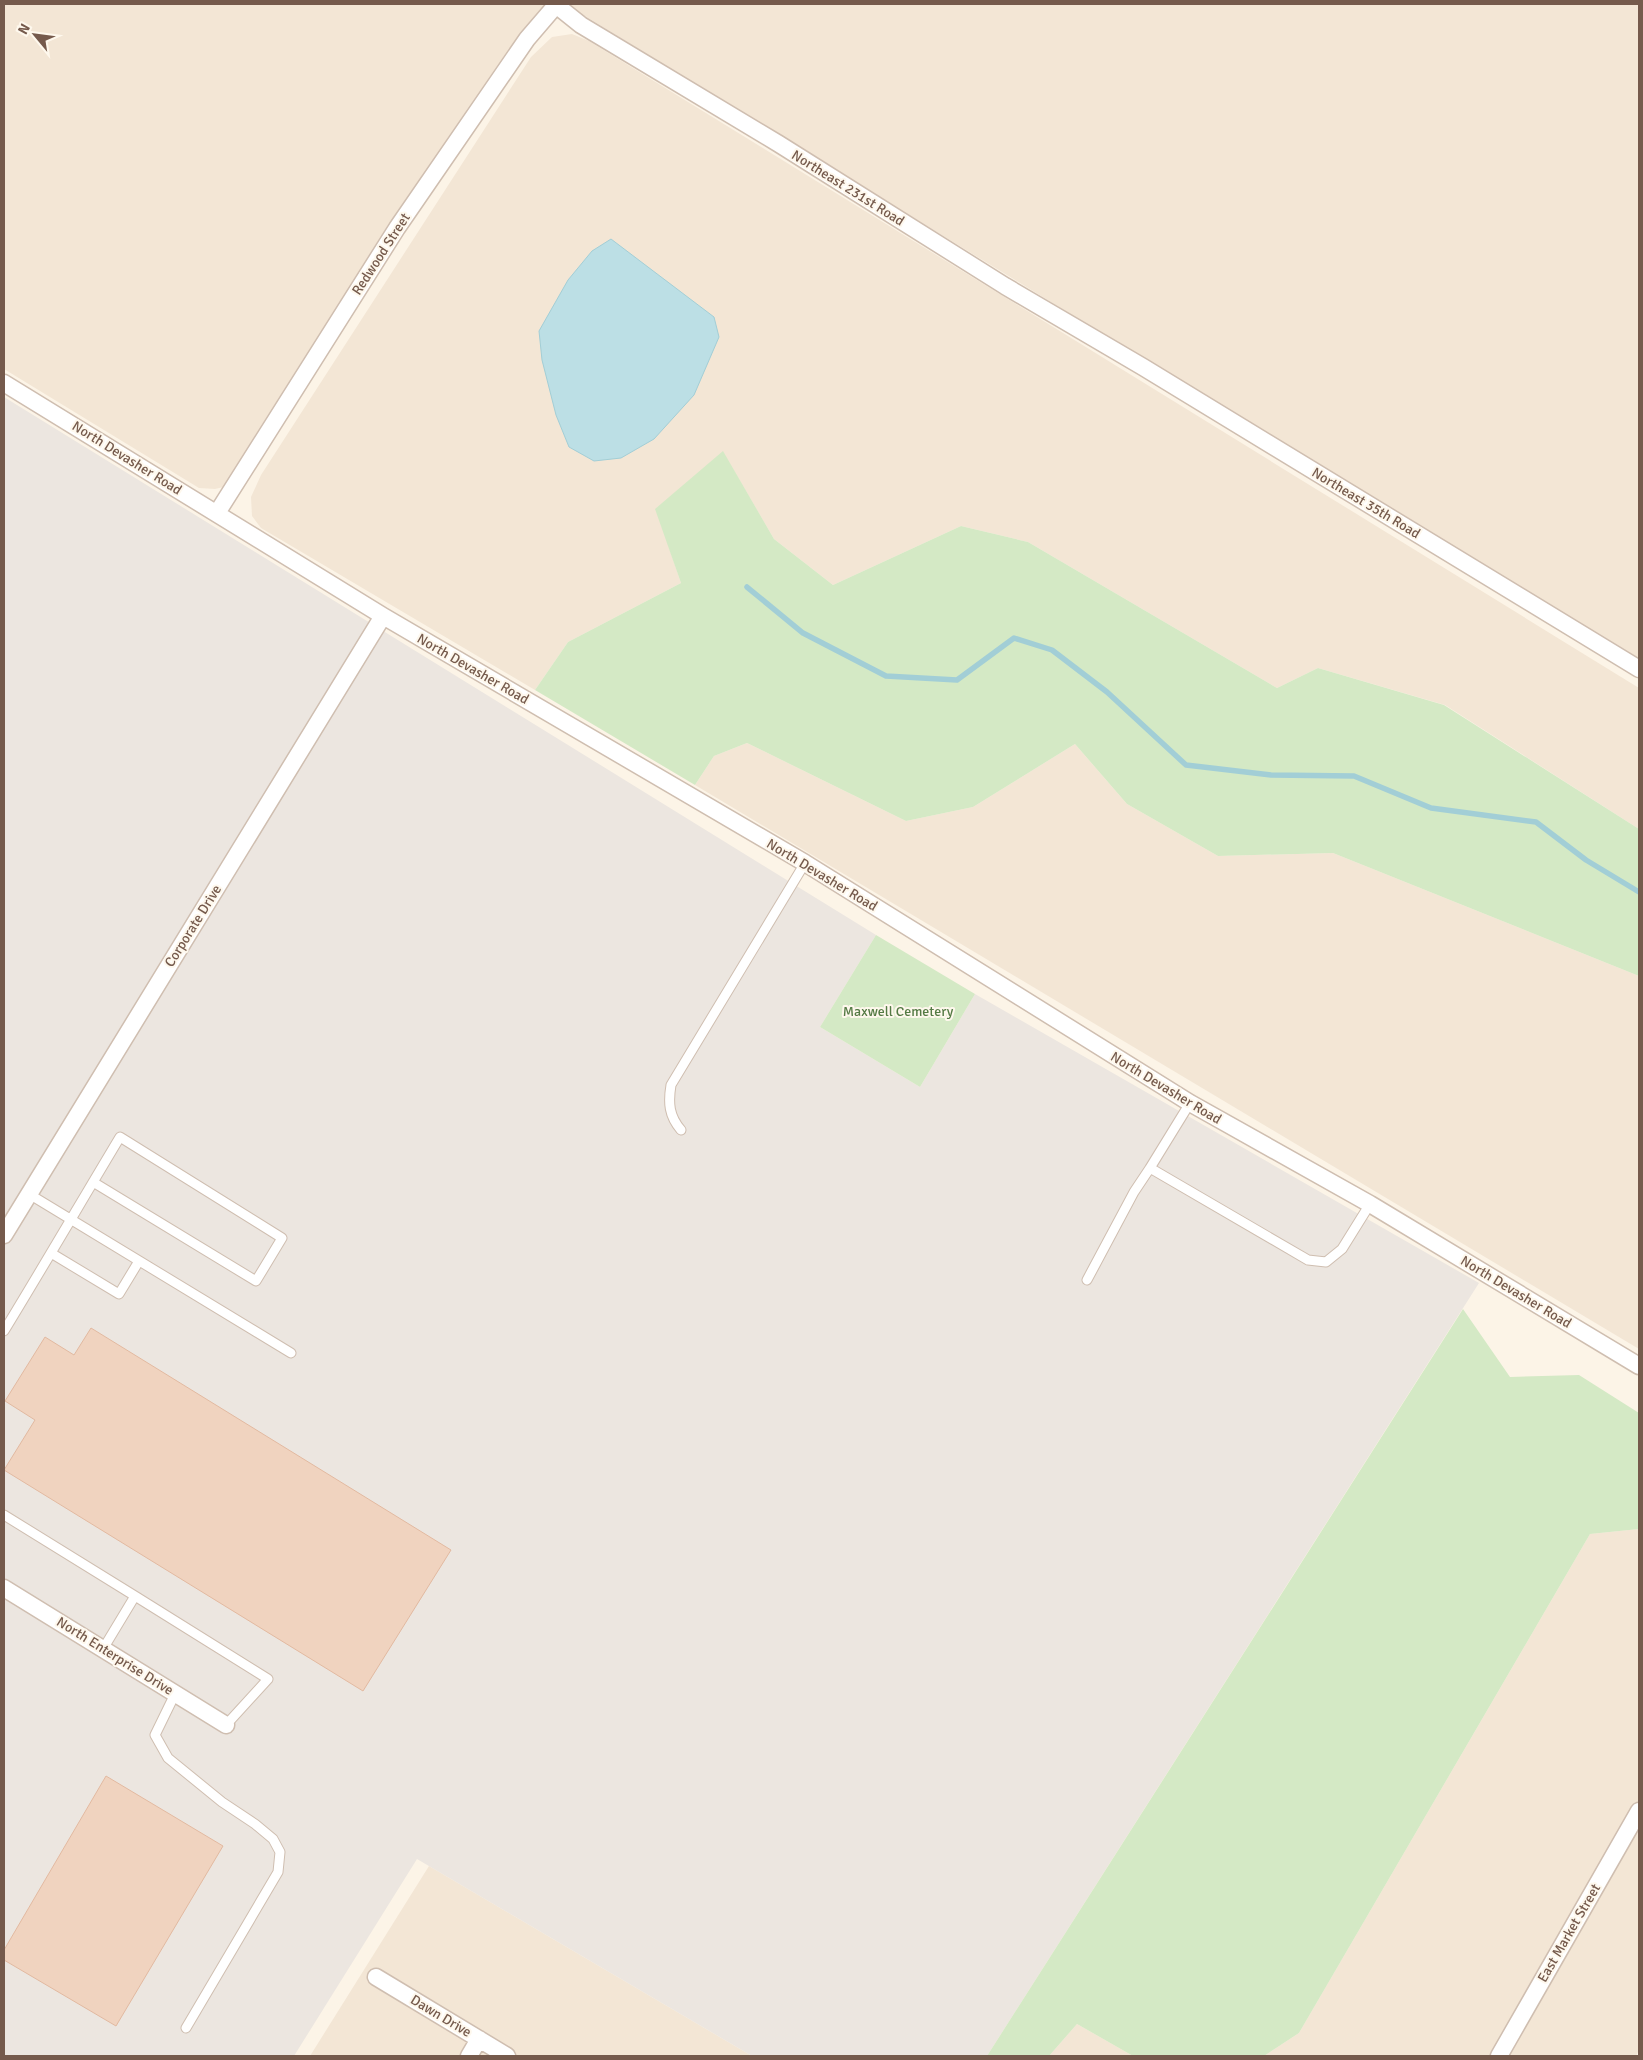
<svg xmlns="http://www.w3.org/2000/svg" width="1643" height="2060" viewBox="0 0 1643 2060" font-family="Signika,sans-serif">
  <style>
    .residential { fill: #f3e6d5 }
    .industrial { fill: #ece6e0 }
    .green { fill: #d4e9c5 }
    .water { fill: #bcdfe5; stroke: #a2ced6 }
    .lines { fill: none; stroke-linecap: round; stroke-linejoin: round }
    .stream { stroke: #a2ced6; stroke-width: 5.5 }
    .building { fill: #f0d3bf; stroke: #e2b9a0 }
    .lane-casing { stroke: #cfbeb0; stroke-width: 11 }
    .street-casing { stroke: #cfbeb0; stroke-width: 19 }
    .lane { stroke: #fff; stroke-width: 9 }
    .street { stroke: #fff; stroke-width: 16 }
    .labels { text-anchor: middle; dominant-baseline: central; stroke-width: 4; stroke-linejoin: round; paint-order: stroke }
    .street-label { font-size: 14px; fill: #755a4c; stroke: #fef8ed }
    .park-label { font-size: 14px; fill: #547a44; stroke: #fef8ed }
  </style>
  <rect width="100%" height="100%" fill="#fcf4e7"/>
  <path class="residential" d="M4 4H1639V663L585 16 552 11 526 26 232 485 215 489 199 488 4 369Z
    M572 34 589 41 1639 688V829L1445 705 1318 668 1277 688 1028 542 961 526 833 585 774 539 723 452 656 509 681 583 568 642 535 690 261 528 252 516 251 497 261 475 531 57 552 37Z
    M747 743 906 821 973 807 1075 744 1127 804 1218 856 1333 853 1639 976V1349L695 785 714 756Z
    M1639 1529V2050L1636 2056H1264L1299 2033 1590 1534Z
    M429 1866 752 2056H310Z
    M1077 2024 1133 2056H1049Z"/>
  <path class="industrial" d="M4 397 876 935 820 1027 920 1087 975 994 1479 1283 987 2056H752L417 1859 294 2056H4Z"/>
  <path class="green" d="M723 451 774 539 833 585 961 526 1028 542 1277 688 1318 668 1444 705 1639 829V976L1333 853 1218 856 1127 804 1075 744 973 807 906 821 747 743 714 756 695 785 535 690 568 642 681 583 655 509Z
    M876 935 975 994 920 1087 820 1027Z
    M1463 1309 1510 1377 1579 1375 1639 1413V1529L1590 1534 1299 2033 1264 2056H1133L1077 2024 1049 2056H987Z"/>
  <path class="water" d="M611 239 714 317 719 337 694 395 654 439 621 458 594 461 569 447 556 415 542 360 539 331 568 280 592 251Z"/>
  <g class="lines">
    <path class="stream" d="M747 587 803 633 886 676 957 680 1014 638 1052 650 1107 692 1186 765 1271 775 1354 776 1431 808 1536 822 1586 860 1639 892"/>
  </g>
  <path class="building" d="M91 1328 451 1550 363 1691 4 1470 35 1420 5 1401 45 1337 74 1355Z
    M106 1776 223 1846 116 2026 4 1960V1950Z"/>
  <g class="lines">
    <defs>
      <path id="lane" d="M1190 1103 1150 1168 1308 1260 1326 1262 1342 1249 1370 1204
        M681 1130C669 1116 668 1103 671 1085L805 863
        M29 1194 291 1353
        M51 1253 119 1294 139 1261
        M1087 1280 1134 1192 1150 1168
        M4 1331C43 1267 81 1202 120 1137L282 1238 256 1281 93 1182
        M4 1515 135 1596
        M103 1649 135 1596 268 1679 226 1725
        M175 1694 155 1735 168 1758 222 1802 255 1824 273 1839 280 1852 278 1872 186 2028"/>
      <path id="street" d="M556 5 581 25 779 144 1005 286 1143 367 1639 669
        M4 383 383 616 805 863 1190 1103 1370 1204 1639 1366
        M217 513 397 228 527 39 557 4
        M4 1235 383 616
        M4 1588 226 1725
        M376 1977 507 2056
        M469 2056 479 2039
        M1499 2056 1639 1811"/>
    </defs>
    <use href="#lane" class="lane-casing"/>
    <use href="#street" class="street-casing"/>
    <use href="#lane" class="lane"/>
    <use href="#street" class="street"/>
  </g>
  <g class="labels">
    <g class="street-label">
      <text transform="translate(848 188) rotate(32)">Northeast 231st Road</text>
      <text transform="translate(381 254) rotate(-57)">Redwood Street</text>
      <text transform="translate(127 458) rotate(32)">North Devasher Road</text>
      <text transform="translate(1366 503) rotate(31)">Northeast 35th Road</text>
      <text transform="translate(473 669) rotate(30)">North Devasher Road</text>
      <text transform="translate(822 875) rotate(31)">North Devasher Road</text>
      <text transform="translate(193 926) rotate(-58)">Corporate Drive</text>
      <text transform="translate(1166 1088) rotate(31)">North Devasher Road</text>
      <text transform="translate(1516 1292) rotate(31)">North Devasher Road</text>
      <text transform="translate(115 1656) rotate(32)">North Enterprise Drive</text>
      <text transform="translate(1569 1933) rotate(-60)">East Market Street</text>
      <text transform="translate(441 2016) rotate(31)">Dawn Drive</text>
    </g>
    <g class="park-label">
      <text x="898" y="1011">Maxwell Cemetery</text>
    </g>
  </g>
  <rect width="1643" height="2060" fill="none" stroke="#755a4c" stroke-width="10"/>
  <g transform="translate(35 35) rotate(299)" stroke="#fef8ed" stroke-width="4" paint-order="stroke">
  <path d="M0-4L9 19L0 12L-9 19Z" fill="#755a4c"/>
  <text y="-8" font-size="14" font-weight="bold" text-anchor="middle" fill="#755a4c">N</text>
  </g>
</svg>
